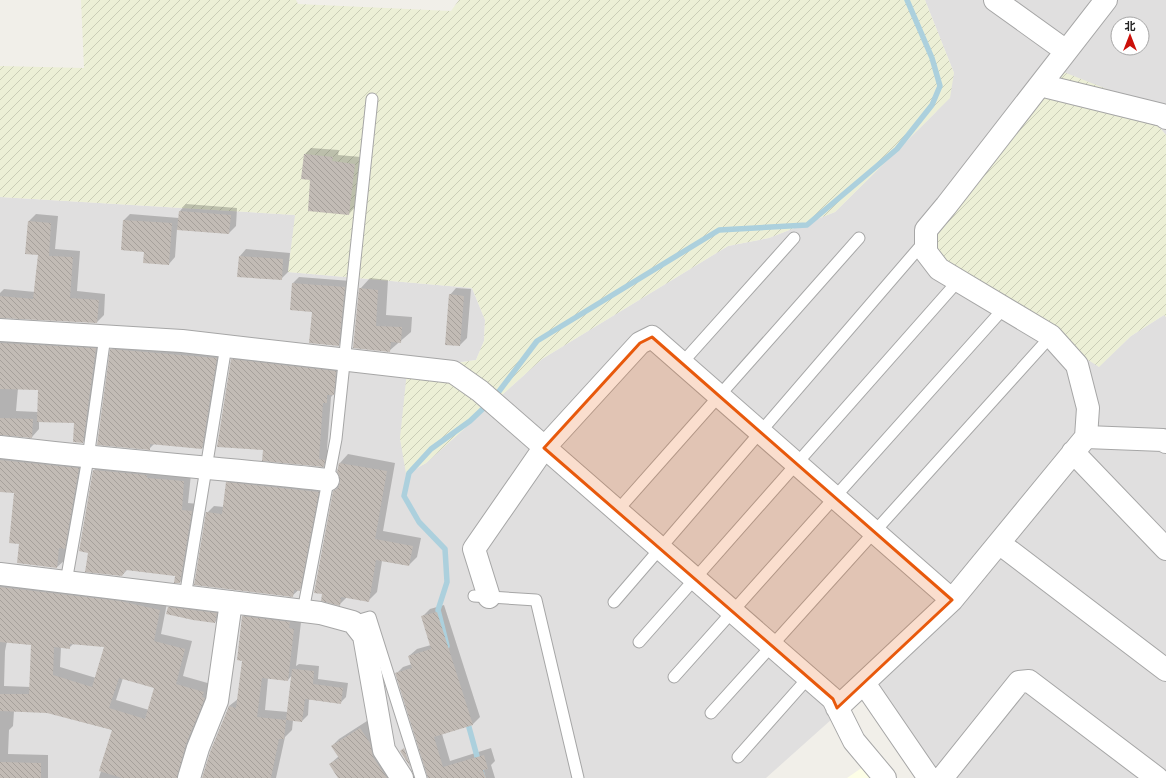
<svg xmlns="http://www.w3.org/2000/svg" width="1166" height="778" viewBox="0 0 1166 778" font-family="'DejaVu Sans','Noto Sans SC',sans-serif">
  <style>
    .residential { fill: #e0dfdf; fill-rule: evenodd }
    .education { fill: #fdfee6 }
    .farmland { fill: url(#farmland-furrows) }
    .shadow { fill: #0003; fill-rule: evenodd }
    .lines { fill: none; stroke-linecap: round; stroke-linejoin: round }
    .stream { stroke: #acd0dd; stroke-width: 5.5 }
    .building { fill: url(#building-back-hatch); fill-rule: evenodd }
    .service-casing { stroke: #a6a6a6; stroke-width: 13 }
    .minor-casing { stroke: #a6a6a6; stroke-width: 24 }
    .service { stroke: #fff; stroke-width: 11 }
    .minor { stroke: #fff; stroke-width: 22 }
    .marked { fill: #e8590c; fill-opacity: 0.2; stroke: #e8590c; stroke-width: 3; stroke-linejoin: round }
  </style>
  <defs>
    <pattern id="farmland-furrows" width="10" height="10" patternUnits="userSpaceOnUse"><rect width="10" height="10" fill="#ecefd6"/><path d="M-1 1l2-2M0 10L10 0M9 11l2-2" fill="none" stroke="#cacdb7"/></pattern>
    <pattern id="building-back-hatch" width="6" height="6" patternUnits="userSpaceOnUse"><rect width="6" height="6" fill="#c2bbb5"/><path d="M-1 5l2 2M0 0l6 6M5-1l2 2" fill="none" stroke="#a6a09b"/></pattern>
  </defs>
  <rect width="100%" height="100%" fill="#f1efe9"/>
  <path class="residential" d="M925 0H1166V135L1137 101 1098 367 1131 336 1164 315 1166 317V778H942L870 685 766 778H0V197L296 215 288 272 472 288 485 320 484 341 476 360 453 363 400 438 407 474 426 463 542 359 728 246 769 238 835 212 936 112 954 73ZM1118 24H1142V48H1118Z"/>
  <path class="education" d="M870 762 880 778H847Z"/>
  <path class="farmland" d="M81 0H296L298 4 451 11 459 0H925L954 73 950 98 835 212 769 238 728 246 542 359 426 463 406 474 400 438 407 371 476 360 484 341 485 320 472 288 288 272 295 215 0 197V66L84 68Z
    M1056 69 1137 101 1166 135V317L1164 315 1131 336 1099 367 937 262 919 232Z"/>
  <path class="shadow" d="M311 148 339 150 338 155 361 157 355 207 349 214 305 154Z
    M186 204 237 208 236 226 229 233 177 229 175 257 169 264 145 251 122 250 124 220 130 214 179 218 180 211Z
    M36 214 58 216 55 249 80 251 77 291 105 294 104 315 97 322 0 317V293L4 289 35 292 39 254 29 221Z
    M246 249 290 253 288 272 281 279 240 256Z
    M299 277 351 281 344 339 338 345 293 283Z
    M370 278 388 280 386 315 412 317 411 332 389 351 354 347 360 289Z
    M456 288 471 289 467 338 460 345 450 295Z
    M0 339 103 341 90 435 83 442 75 422 39 421V429L32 437 0 435ZM18 388 39 389 38 412 16 411Z
    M119 342 224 350 210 440 202 448 155 443 149 449 111 350Z
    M241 351 345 363 342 385 331 397 327 450 333 451 332 457 323 466 265 449 232 360Z
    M0 450 86 461 72 540 66 546 65 560 57 567 20 543 15 492 0 491Z
    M348 454 395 463 383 531 421 538 417 557 409 565 382 561 377 592 368 601 347 597 340 604 334 492 341 482 340 463Z
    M101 463 191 474 188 503 198 504 187 575 180 582 176 575 128 569 122 575 89 552 80 550 94 470Z
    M234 476 325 485 306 583 292 596 207 513 214 506 224 507 227 483Z
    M0 576 167 603 161 634 192 641 183 676 211 684 187 778H99L113 730 47 712 14 711 13 726 9 730 8 754 48 755V778H0ZM7 641 32 644 31 687 4 686 5 651ZM74 643 106 646 96 678 60 667 61 647 69 648ZM123 678 156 688 149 710 116 700Z
    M174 602 222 608 221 616 215 622 169 608Z
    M444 605 480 717 473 724 442 734 450 761 491 748 495 761 491 765 495 778H427H428L396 674 403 667 412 664 409 656 417 649 431 645 422 617 430 609Z
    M250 609 301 622 296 666 299 664 319 666 318 679 348 683 346 697 340 703 309 699 308 715 302 721 293 720 292 730 285 737 276 778H203L229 706 238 699 243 660V616ZM292 675 288 712 265 710 268 678 288 680Z
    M367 721 377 736 400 778H339L330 764 339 756 332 746 339 739Z"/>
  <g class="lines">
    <path class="stream" d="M494 398 537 341 719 230 807 225 897 149 932 105 940 86 932 58 907 0
      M447 646 438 610 447 582 445 549 419 522 404 496 409 473 431 449 470 421 488 404
      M467 720 483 778"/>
  </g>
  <path class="building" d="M304 154 333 157 332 161 355 164 349 215 308 211 310 180 301 179Z
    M179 211 231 215 229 234 177 230Z
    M123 220 172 223 169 265 143 263 144 252 121 250Z
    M28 221 51 223 49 256 73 257 70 298 99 300 97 323 0 318V296L33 299 38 255 25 254Z
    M239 256 283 259 282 280 237 277Z
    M292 283 345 287 339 346 309 343 312 312 290 310Z
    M359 288 378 290 376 326 402 327 401 343 391 342 390 352 353 348Z
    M449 294 464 296 460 346 445 345Z
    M0 343 96 348 83 443 73 442 74 423 37 422 38 390 0 389Z
    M110 349 217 358 202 449 150 444V450L97 445Z
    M231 359 336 371 334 395H327V403H323L319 459 325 460 324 467 262 461 263 450 217 447Z
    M0 418 33 419 32 438 0 435Z
    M0 460 79 468 65 549 59 548 57 568 17 563 19 544 9 543 14 493 0 492Z
    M339 463 387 471 375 539 413 546 409 566 376 560 369 602 341 597 340 606 321 601 322 594 314 593 333 491 338 488 340 482 337 472Z
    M93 470 147 475V478L184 481 182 510 192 511 180 583H174L175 576 126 570 122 576 85 572 88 553 79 551Z
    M226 482 319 492 300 591 294 590 293 597 194 585 206 512 222 514Z
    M0 587 120 601 160 610 154 641 185 649 176 684 204 692 202 697 205 698 186 744 177 778H122L99 771 112 730 47 713 0 711V694H29L31 645 0 642ZM70 644 104 647 92 687 53 675 54 647 70 649ZM119 678 154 688 145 719 109 708Z
    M168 607 217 613 215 623 193 620 166 614Z
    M437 612 473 725 434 737 443 767 484 755 488 769 483 770 486 778H428L395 673 412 668 408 656 431 649 421 616Z
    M242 616 290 622 289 628 294 629 288 681 262 678 257 717 286 720 284 739H279L271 778H202L210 752 229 706 236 708 242 661 237 660Z
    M292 669 314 671 313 684 343 688 341 704 305 699 302 722 286 720Z
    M360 728 370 743 373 757 387 778H338L329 764 339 758 331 746Z
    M404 748 411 768 400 751Z
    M0 762 41 763V778H0Z"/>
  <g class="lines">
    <defs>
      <path id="service" d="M682 363 794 238
        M617 511 859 238
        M66 582 88 458 105 336
        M474 596 536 600 578 778
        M185 597 226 346
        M614 602 924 242
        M303 611 336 439 372 99
        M353 622 370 617 421 778
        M639 642 958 281
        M674 677 1004 308
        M711 713 1051 336
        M738 757 808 678"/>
      <path id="minor" d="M995 0 1066 51
        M1040 85 1162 115 1166 118
        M0 330 182 341 453 372 480 391 833 699 854 741 885 778
        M1086 437 1163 440 1166 442
        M0 447C109 460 219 468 328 480
        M1073 452 1166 549
        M999 543 1166 670
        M0 574 320 613 353 622 364 636 384 750 402 778
        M489 597 474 549 544 448 640 343 652 337 952 600
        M864 683 929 778
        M837 708 952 600 1086 437 1088 408 1077 365 1051 336 939 269 926 252V230L946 206 1106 0
        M189 778 198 748 217 701 231 602
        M942 778 1019 682 1029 681 1157 778"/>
    </defs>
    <use href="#service" class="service-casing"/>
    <use href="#minor" class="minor-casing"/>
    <use href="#service" class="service"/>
    <use href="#minor" class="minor"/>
  </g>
  <path class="marked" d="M652 337 952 600 837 708 833 699 544 448 640 343Z"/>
  <g transform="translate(1130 36)"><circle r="19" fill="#ffffff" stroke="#a7a7a7"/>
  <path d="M0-3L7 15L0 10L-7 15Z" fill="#cb1009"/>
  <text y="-6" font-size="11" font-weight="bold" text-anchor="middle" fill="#222222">北</text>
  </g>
</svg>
